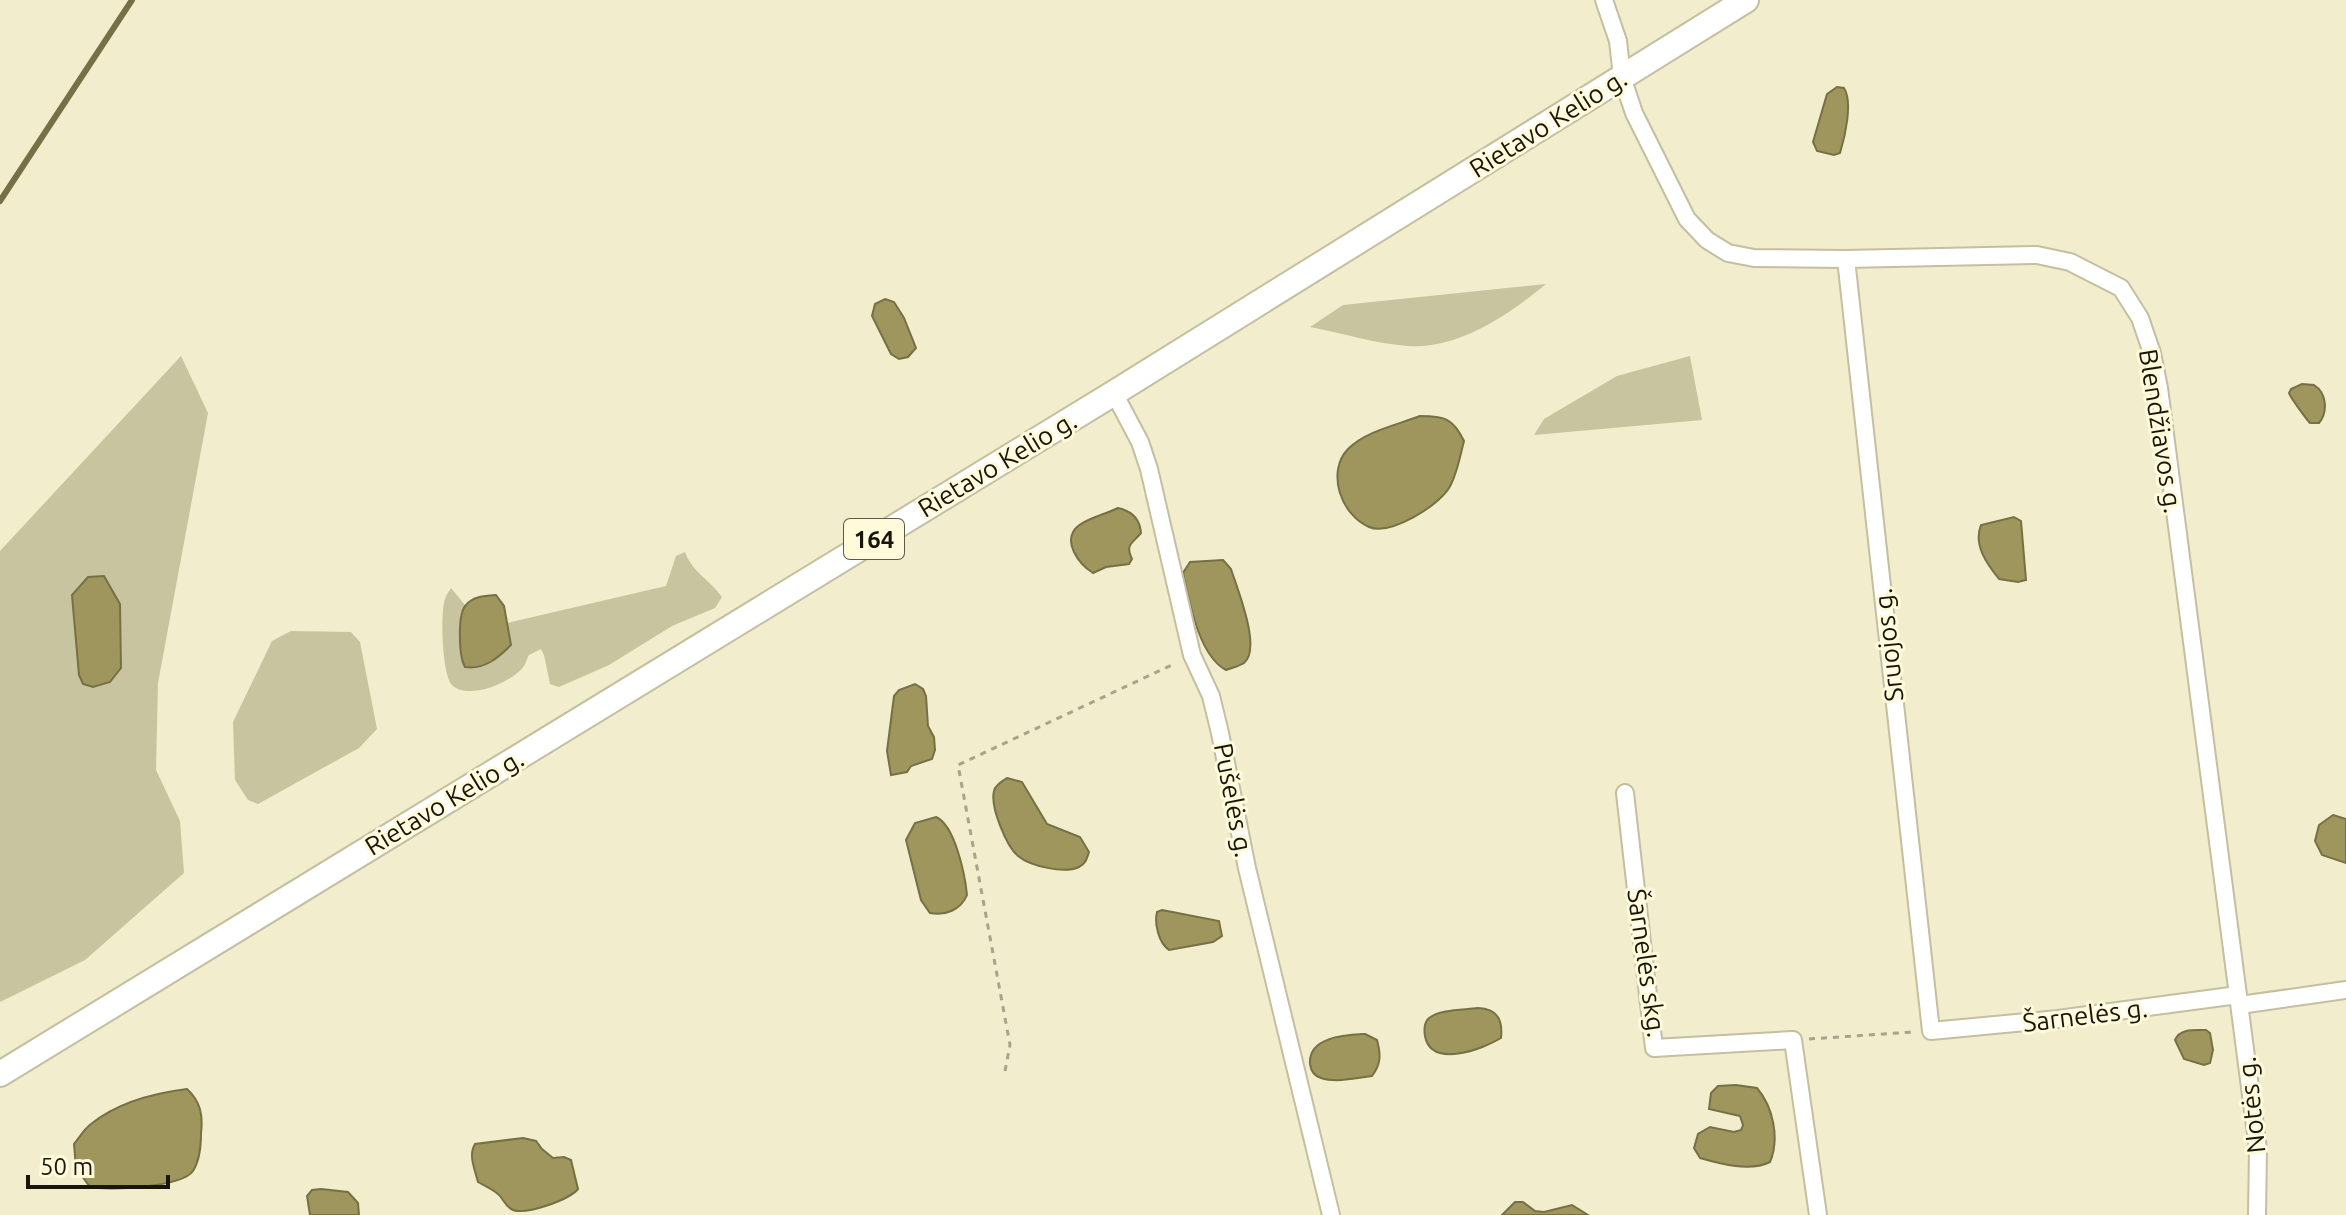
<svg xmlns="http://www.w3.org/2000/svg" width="2346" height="1215" viewBox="0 0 2346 1215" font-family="Ubuntu,sans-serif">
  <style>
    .green { fill: #c8c49f }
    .water { fill: #9e965c; stroke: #767044; stroke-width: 2 }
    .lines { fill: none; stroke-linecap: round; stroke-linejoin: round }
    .stream { stroke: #767044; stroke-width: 6 }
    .street-casing { stroke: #c3bfa0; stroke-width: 20 }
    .primary-casing { stroke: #c3bfa0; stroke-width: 28 }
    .path { stroke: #a7a48b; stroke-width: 3; stroke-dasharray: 6 6; stroke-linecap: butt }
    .street { stroke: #fff; stroke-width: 16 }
    .primary { stroke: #fff; stroke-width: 24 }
    .labels { text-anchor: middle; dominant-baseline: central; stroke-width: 6; stroke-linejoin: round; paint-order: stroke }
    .shield { fill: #fefada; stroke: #5d5a49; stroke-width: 2 }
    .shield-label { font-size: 24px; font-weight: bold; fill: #18160b }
    .street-label { font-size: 26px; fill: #18160b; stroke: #fefada }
  </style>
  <rect width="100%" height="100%" fill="#f1edcd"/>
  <path class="green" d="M1546 284C1510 314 1458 350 1408 346 1376 344 1342 333 1310 327L1343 305Z
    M181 356 208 413 158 683 156 770 180 821 184 873 85 960 0 1002V551Z
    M1690 356 1702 420 1534 435 1544 419 1617 376Z
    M685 552C692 572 710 580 722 597L715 608 672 626 609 665 559 687 550 684 544 655 541 649 529 655C528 656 525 665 524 666 513 682 468 701 452 685 442 674 440 613 445 599 446 595 449 592 451 588L465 605 460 616 511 646 507 623 666 586 676 556Z
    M291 631 351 632 360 642 377 729 359 748 258 804 248 800 235 780 233 722 272 641Z"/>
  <path class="water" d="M1837 87 1844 88C1853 102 1845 137 1840 153L1834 155 1817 151 1813 142 1827 94Z
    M885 299 894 302 904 318 916 348 908 357 899 359 891 354 872 316 875 304Z
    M2302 384 2314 385C2327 393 2328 412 2319 423H2310C2307 420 2290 397 2289 393L2291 389Z
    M1420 416C1444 416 1453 418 1464 441 1460 456 1457 475 1449 488 1438 506 1390 536 1369 527 1341 515 1326 472 1348 449 1366 431 1397 425 1420 416Z
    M1118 508C1132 511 1140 519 1141 533 1132 544 1125 544 1132 559L1129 564 1106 567 1093 573C1079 564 1061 541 1078 526 1088 518 1106 514 1118 508Z
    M2014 517 2021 521 2026 580 2018 582 1999 579C1987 564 1973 545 1981 525Z
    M1223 560 1231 569C1237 588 1262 649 1244 663 1240 666 1231 668 1226 670 1199 656 1189 601 1183 573L1190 562Z
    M104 576 120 604 121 668 110 682 93 687 83 684 79 675 72 595 88 577Z
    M496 595 504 606 511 645C498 658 484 670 465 667 459 657 457 614 466 605 473 596 485 596 496 595Z
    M915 684 923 689 926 696 928 726 934 737 935 750 932 759 911 766 907 772 891 775 887 751 894 696 899 690Z
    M1007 778 1022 782 1047 824 1080 837 1089 852C1087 858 1086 864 1079 867 1064 874 1030 866 1018 856 1006 846 990 806 994 791 995 785 1002 781 1007 778Z
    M2333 815 2346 819V863L2322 855 2315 841 2319 825Z
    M936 817C955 825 965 875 967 895 961 910 945 916 930 913L921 900 906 840 915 823Z
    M1162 910 1219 921 1222 936 1213 942 1169 950C1159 943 1154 924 1157 912Z
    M1478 1008C1497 1009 1503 1019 1501 1038 1483 1049 1431 1069 1425 1036 1424 1031 1424 1022 1429 1018 1440 1009 1464 1010 1478 1008Z
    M2206 1030 2210 1033 2213 1050 2210 1063 2204 1065 2184 1059 2175 1040C2180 1028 2195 1030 2206 1030Z
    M1365 1034 1377 1040C1381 1055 1381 1064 1372 1076 1357 1078 1336 1083 1321 1078 1314 1076 1311 1071 1310 1064 1308 1036 1347 1035 1365 1034Z
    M1736 1085 1757 1088C1773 1107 1780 1138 1770 1162 1750 1172 1721 1164 1700 1158L1694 1148 1698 1134 1710 1127 1734 1132 1741 1130 1743 1125 1740 1116 1709 1109 1711 1093 1718 1086Z
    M187 1089C201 1102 203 1115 201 1134 201 1147 200 1160 193 1171 182 1187 109 1191 90 1187L76 1168 74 1144C79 1138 84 1129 91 1124 117 1103 155 1093 187 1089Z
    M523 1138 536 1141 542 1149 553 1158 564 1157 571 1160 578 1189C569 1200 526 1215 513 1210 506 1207 504 1201 500 1196 495 1190 485 1186 478 1182 475 1170 468 1155 475 1144Z
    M321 1189 348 1192 358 1203 359 1215H310L307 1196 312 1190Z
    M1515 1202H1523L1535 1211 1544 1212 1572 1205 1588 1215H1502Z"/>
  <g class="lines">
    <path class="stream" d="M0 201 132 0"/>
    <defs>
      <path id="street" d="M1604 0 1618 41 1622 77 1634 113 1687 219 1707 240 1728 253 1754 258 1846 259 2037 255 2070 262 2121 288 2140 318 2152 353 2159 388 2258 1149 2257 1215
        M1846 259 1931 1031 2058 1019 2238 995
        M1114 393 1140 442 1149 469 1192 655 1211 696 1220 733 1247 868 1331 1215
        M1625 793 1654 1048 1793 1040 1818 1215
        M2240 1005 2346 990"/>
      <path id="primary" d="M0 1074 1114 393 1746 0"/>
    </defs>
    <use href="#street" class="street-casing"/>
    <use href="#primary" class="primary-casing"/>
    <path class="path" d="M1809 1039 1913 1032
      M1005 1071 1010 1045 958 765 1176 663"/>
    <use href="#street" class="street"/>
    <use href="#primary" class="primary"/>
  </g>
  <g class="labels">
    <rect class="shield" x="844" y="519" width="60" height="40" rx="6"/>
    <g class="shield-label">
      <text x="874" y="539">164</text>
    </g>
    <g class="street-label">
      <text transform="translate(1548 123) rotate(-32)">Rietavo Kelio g.</text>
      <text transform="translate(2161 431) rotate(81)">Blendžiavos g.</text>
      <text transform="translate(997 464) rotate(-31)">Rietavo Kelio g.</text>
      <text transform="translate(1888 645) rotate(-96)">Sruojos g.</text>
      <text transform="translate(1234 800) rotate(79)">Pušelės g.</text>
      <text transform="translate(444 802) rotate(-31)">Rietavo Kelio g.</text>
      <text transform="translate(1647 963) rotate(82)">Šarnelės skg.</text>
      <text transform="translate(2085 1015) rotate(-7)">Šarnelės g.</text>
      <text transform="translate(2251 1105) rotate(-96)">Notės g.</text>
    </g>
  </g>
  <path d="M28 1175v12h140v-12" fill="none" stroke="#18160b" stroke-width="4"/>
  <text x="40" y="1175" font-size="24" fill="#18160b" stroke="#fefada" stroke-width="6" paint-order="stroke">50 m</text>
</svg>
